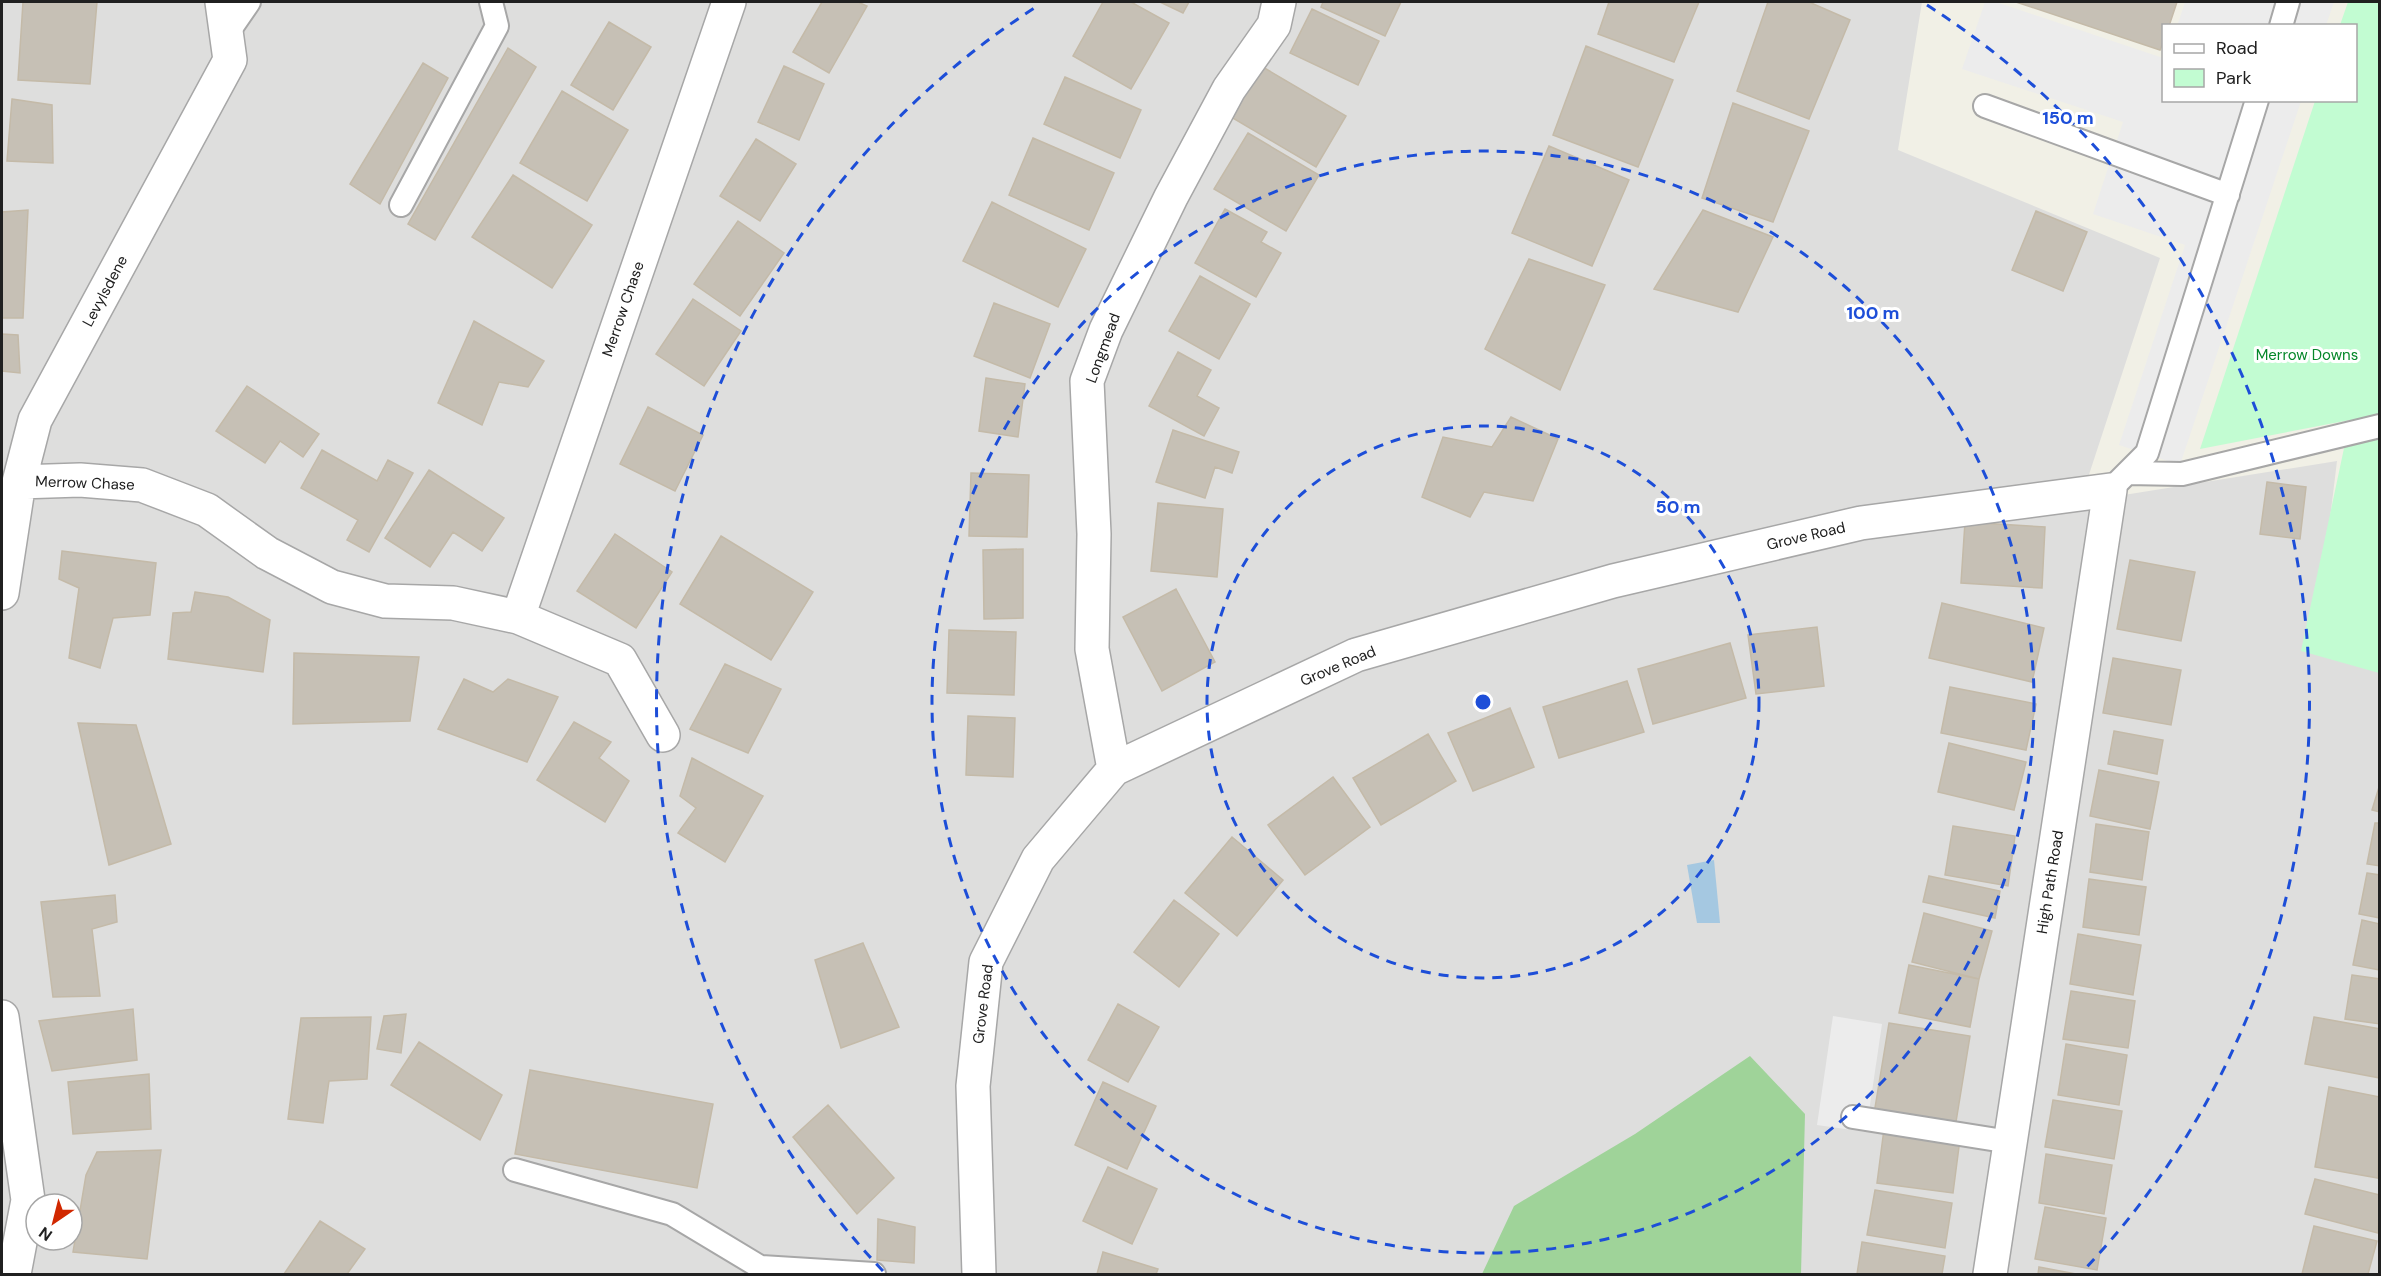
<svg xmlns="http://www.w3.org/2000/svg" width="2381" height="1276" viewBox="0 0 2381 1276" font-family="'DM Sans',sans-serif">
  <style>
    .residential { fill: #dededd; fill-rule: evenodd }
    .forest { fill: #9fd399 }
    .park { fill: #c2fcd2 }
    .parking { fill: #ececec }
    .water { fill: #a5c8e1 }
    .building { fill: #c6c0b5; stroke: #c4baa8; stroke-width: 1.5 }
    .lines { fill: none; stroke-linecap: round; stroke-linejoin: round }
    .service-casing { stroke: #a7a7a7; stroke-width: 26 }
    .minor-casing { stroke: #a7a7a7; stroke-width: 36 }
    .service { stroke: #fff; stroke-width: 22 }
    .minor { stroke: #fff; stroke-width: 33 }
    .ring { fill: none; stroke: #1d4ed8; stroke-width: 3; stroke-dasharray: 10 8 }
    .labels { text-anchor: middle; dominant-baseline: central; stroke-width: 6; stroke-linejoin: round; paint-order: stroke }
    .street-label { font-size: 15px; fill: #202020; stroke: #fff }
    .park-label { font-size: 15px; fill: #06872a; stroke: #fff }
    .centre { fill: #1d4ed8; stroke: #fff; stroke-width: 3 }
    .ring-label { font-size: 18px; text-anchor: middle; font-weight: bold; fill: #1d4ed8; stroke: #fff; stroke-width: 6; stroke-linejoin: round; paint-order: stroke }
  </style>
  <rect width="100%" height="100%" fill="#f1f0e6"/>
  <path class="residential" d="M2 2H1922L1898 150 2160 258 2080 502 2337 461 2314 650 2379 667V1274H2ZM36 1204H72V1240H36Z"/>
  <path class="forest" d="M1750 1056 1805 1114 1801 1274H1482L1514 1206 1635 1134Z"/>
  <path class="park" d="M2348 2H2379V673L2301 651 2350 420 2200 449 2315 101 2356 100V26L2340 25Z"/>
  <path class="parking" d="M1985 2H1996L2163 58 2164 100 2301 101 2180 465 2119 445 2185 245 2093 214 2123 122 1962 69Z
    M2185 2H2334L2326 25 2177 26Z
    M1833 1016 1882 1024 1866 1132 1817 1125Z"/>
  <path class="water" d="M1714 860 1720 923H1697L1687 865Z"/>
  <path class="building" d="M23 2H97L90 84 18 80Z
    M822 2H858L867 6 829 73 793 52Z
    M1103 2H1131L1169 23 1131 89 1073 56Z
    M1160 2H1189L1183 13Z
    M1323 2H1401L1385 36 1321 7Z
    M1609 2H1699L1674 62 1598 34Z
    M1768 2H1809L1850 20 1809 119 1737 91Z
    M2016 2H2177L2169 26H2164V40L2160 50Z
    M1312 9 1379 41 1358 85 1290 53Z
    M609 22 651 47 613 110 571 85Z
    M1586 46 1673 80 1638 167 1553 135Z
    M508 48 536 67 435 240 408 224Z
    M423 63 448 78 380 204 350 184Z
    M784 66 824 84 799 140 758 122Z
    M1261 66 1346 116 1316 167 1231 117Z
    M1065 77 1141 110 1120 158 1044 124Z
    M562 91 628 130 587 201 520 163Z
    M12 99 52 105 53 163 7 161Z
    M1733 103 1809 131 1773 222 1702 198Z
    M1248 133 1319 175 1286 231 1214 189Z
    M1033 138 1114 173 1089 230 1009 195Z
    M756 139 796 164 760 221 720 196Z
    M1549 146 1629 180 1592 266 1512 233Z
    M513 175 592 225 552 288 472 237Z
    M992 202 1086 249 1058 307 963 261Z
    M1225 209 1267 232 1261 242 1281 253 1256 297 1195 263Z
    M28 210 23 318H2V212Z
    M1703 210 1773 237 1738 312 1654 289Z
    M2036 211 2087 232 2063 291 2012 270Z
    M738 221 784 253 740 316 694 284Z
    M1529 259 1605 285 1560 390 1485 349Z
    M1200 276 1250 304 1219 359 1169 331Z
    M693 299 741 331 704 386 656 354Z
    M994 303 1050 324 1030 378 974 356Z
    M474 321 544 361 528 387 499 382 482 425 438 403Z
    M2 334 18 335 20 373 2 371Z
    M1178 352 1211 370 1197 396 1219 408 1204 436 1149 406Z
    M986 378 1025 384 1018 437 979 431Z
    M247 386 319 434 303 457 280 441 265 463 216 431Z
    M648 407 703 435 675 491 620 464Z
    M1511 417 1558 439 1533 501 1484 492 1470 517 1422 497 1443 437 1492 447Z
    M1173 430 1239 452 1232 473 1215 467 1205 498 1156 482Z
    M322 450 377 481 388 460 413 473 369 552 347 540 358 520 301 488Z
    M429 470 504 518 482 551 453 532 430 567 385 538Z
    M971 473 1029 475 1027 537 969 536Z
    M2267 482 2306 487 2300 539 2260 534Z
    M1158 503 1223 509 1217 577 1151 571Z
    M1965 522 2045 527 2042 588 1961 583Z
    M615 534 672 572 636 628 577 591Z
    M721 536 813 592 771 660 680 604Z
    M1023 549V618L984 619 983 550Z
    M62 551 156 563 150 615 113 618 100 668 69 658 79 588 59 579Z
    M2130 560 2195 572 2181 641 2117 629Z
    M1176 589 1215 662 1162 691 1123 617Z
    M195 592 228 597 270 620 263 672 168 659 173 613 191 612Z
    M1942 603 2044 628 2032 682 1929 658Z
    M1817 627 1824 686 1756 694 1748 635Z
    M949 630 1016 632 1014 695 947 693Z
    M1730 643 1746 698 1653 724 1638 669Z
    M294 653 419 657 410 721 293 724Z
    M2113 658 2181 670 2171 725 2103 713Z
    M725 664 781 689 748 753 690 729Z
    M464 679 493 692 508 679 558 697 527 762 438 729Z
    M1627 681 1644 732 1559 758 1543 707Z
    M1950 687 2036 704 2026 750 1941 733Z
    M1510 708 1534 767 1473 791 1448 733Z
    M968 716 1015 718 1013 777 966 775Z
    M574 722 611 742 599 758 629 781 605 822 537 780Z
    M78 723 136 725 171 844 109 865Z
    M2114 731 2163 740 2157 774 2108 764Z
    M1428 734 1456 781 1381 825 1353 778Z
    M1949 743 2026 762 2014 810 1938 792Z
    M692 758 763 796 725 862 678 833 696 808 680 796Z
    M2099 770 2159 782 2150 829 2090 816Z
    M1333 777 1370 827 1305 875 1268 825Z
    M2380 784V812L2372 810Z
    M2375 823H2380V866L2367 864Z
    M2096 824 2149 832 2142 880 2090 872Z
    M1953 826 2015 836 2008 886 1945 875Z
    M1232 837 1283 880 1237 936 1185 893Z
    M2367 873 2380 875V918L2359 914Z
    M1929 876 2000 891 1995 918 1923 902Z
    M2089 879 2146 887 2139 935 2083 927Z
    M115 895 117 922 92 929 100 996 53 997 41 902Z
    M1174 900 1219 934 1179 987 1134 952Z
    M1924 913 1992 931 1979 979 1912 962Z
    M2362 920 2380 924V970L2353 965Z
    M2078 934 2141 945 2133 995 2070 984Z
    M863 943 899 1027 841 1048 815 960Z
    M1909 965 1979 979 1970 1027 1899 1013Z
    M2352 975 2380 979V1024L2345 1019Z
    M2071 991 2135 1001 2128 1048 2063 1039Z
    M1118 1004 1159 1027 1128 1082 1088 1060Z
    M133 1009 137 1060 52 1071 39 1021Z
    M406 1014 401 1053 377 1049 384 1016Z
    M371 1017 367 1079 329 1081 323 1123 288 1119 301 1018Z
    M2314 1017 2380 1029V1078L2305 1064Z
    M1889 1023 1970 1036 1955 1128 1874 1114Z
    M419 1042 502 1095 480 1140 391 1085Z
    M2066 1044 2127 1055 2119 1105 2058 1095Z
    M530 1070 713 1104 697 1188 515 1154Z
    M149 1074 151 1129 73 1134 68 1082Z
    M1103 1082 1156 1106 1127 1169 1075 1145Z
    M2329 1087 2380 1097 2378 1178 2315 1167Z
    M2053 1100 2122 1111 2114 1159 2045 1147Z
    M828 1105 894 1178 857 1214 793 1137Z
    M1884 1129 1960 1139 1953 1193 1877 1183Z
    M161 1150 147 1259 73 1252 86 1175 97 1152Z
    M2046 1154 2112 1165 2104 1214 2039 1203Z
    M1108 1167 1157 1189 1132 1244 1083 1221Z
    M2315 1179 2380 1195 2378 1233 2305 1214Z
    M1875 1190 1952 1203 1945 1248 1867 1235Z
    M2045 1207 2106 1218 2097 1270 2035 1259Z
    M878 1219 915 1227 914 1263 877 1260Z
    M320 1221 365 1249 347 1274H284Z
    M2314 1226 2377 1241 2368 1274H2302Z
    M1862 1242 1945 1256 1942 1274H1857Z
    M1103 1252 1158 1269 1156 1274H1097Z
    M2039 1267 2076 1274H2038Z"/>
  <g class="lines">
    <defs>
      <path id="service" d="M2281 26 2288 2
        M227 34 249 2
        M1985 106 2228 195
        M401 205 497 26 491 2
        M2127 473 2182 474 2380 426
        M2110 490 2147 453 2257 100
        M1853 1117 2010 1142
        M515 1170 672 1214 760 1267 874 1274"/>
      <path id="minor" d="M19 482 80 480 142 485 207 510 267 553 332 587 385 601 453 603 518 617 620 660 663 735
        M2 593 19 482 35 420 230 60 222 2
        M518 617 729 2
        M1114 769 1092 649 1094 534 1087 381 1106 330 1171 197 1229 89 1274 25 1279 2
        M2 1017 28 1200 14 1274
        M979 1274 973 1086 986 962 1038 859 1114 769 1356 655 1613 581 1861 523 2110 490 1990 1274"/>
    </defs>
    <use href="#service" class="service-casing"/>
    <use href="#minor" class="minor-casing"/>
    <use href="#service" class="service"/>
    <use href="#minor" class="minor"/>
  </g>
  <g class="ring">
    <circle cx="1483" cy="702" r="276"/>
    <circle cx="1483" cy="702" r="551"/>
    <path d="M883 1271A827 827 0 0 1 1039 5M1927 5A827 827 0 0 1 2083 1271"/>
  </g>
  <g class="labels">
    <g class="street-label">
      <text transform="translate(105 291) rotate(-62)">Levylsdene</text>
      <text transform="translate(623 309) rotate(-71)">Merrow Chase</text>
      <text transform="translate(1103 348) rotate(-70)">Longmead</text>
      <text transform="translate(85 483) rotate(2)">Merrow Chase</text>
      <text transform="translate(1806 536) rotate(-13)">Grove Road</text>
      <text transform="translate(1338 666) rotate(-23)">Grove Road</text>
      <text transform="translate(2050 882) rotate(-81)">High Path Road</text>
      <text transform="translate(983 1004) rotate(-83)">Grove Road</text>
    </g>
    <g class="park-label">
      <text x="2307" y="355">Merrow Downs</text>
    </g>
  </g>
  <circle cx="1483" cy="702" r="9" class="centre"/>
  <g class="ring-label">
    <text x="2068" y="124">150 m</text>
    <text x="1873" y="319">100 m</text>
    <text x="1678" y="513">50 m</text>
  </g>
  <rect width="2381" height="1276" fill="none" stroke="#202020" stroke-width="6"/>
  <rect x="2162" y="24" width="195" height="78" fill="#ffffff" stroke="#a6a6a6" stroke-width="1.5"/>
  <rect x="2174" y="44" width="30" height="9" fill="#ffffff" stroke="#a6a6a6" stroke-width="1.5"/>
  <text x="2216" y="54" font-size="18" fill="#202020">Road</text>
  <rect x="2174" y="69" width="30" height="18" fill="#c2fcd2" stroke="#a6a6a6" stroke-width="1.5"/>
  <text x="2216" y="84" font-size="18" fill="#202020">Park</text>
  <g transform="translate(54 1222) rotate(215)"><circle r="28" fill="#ffffff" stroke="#a6a6a6" stroke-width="1.5"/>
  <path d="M0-4.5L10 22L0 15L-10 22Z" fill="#d12800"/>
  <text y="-9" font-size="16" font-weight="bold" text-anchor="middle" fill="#202020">N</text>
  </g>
</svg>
